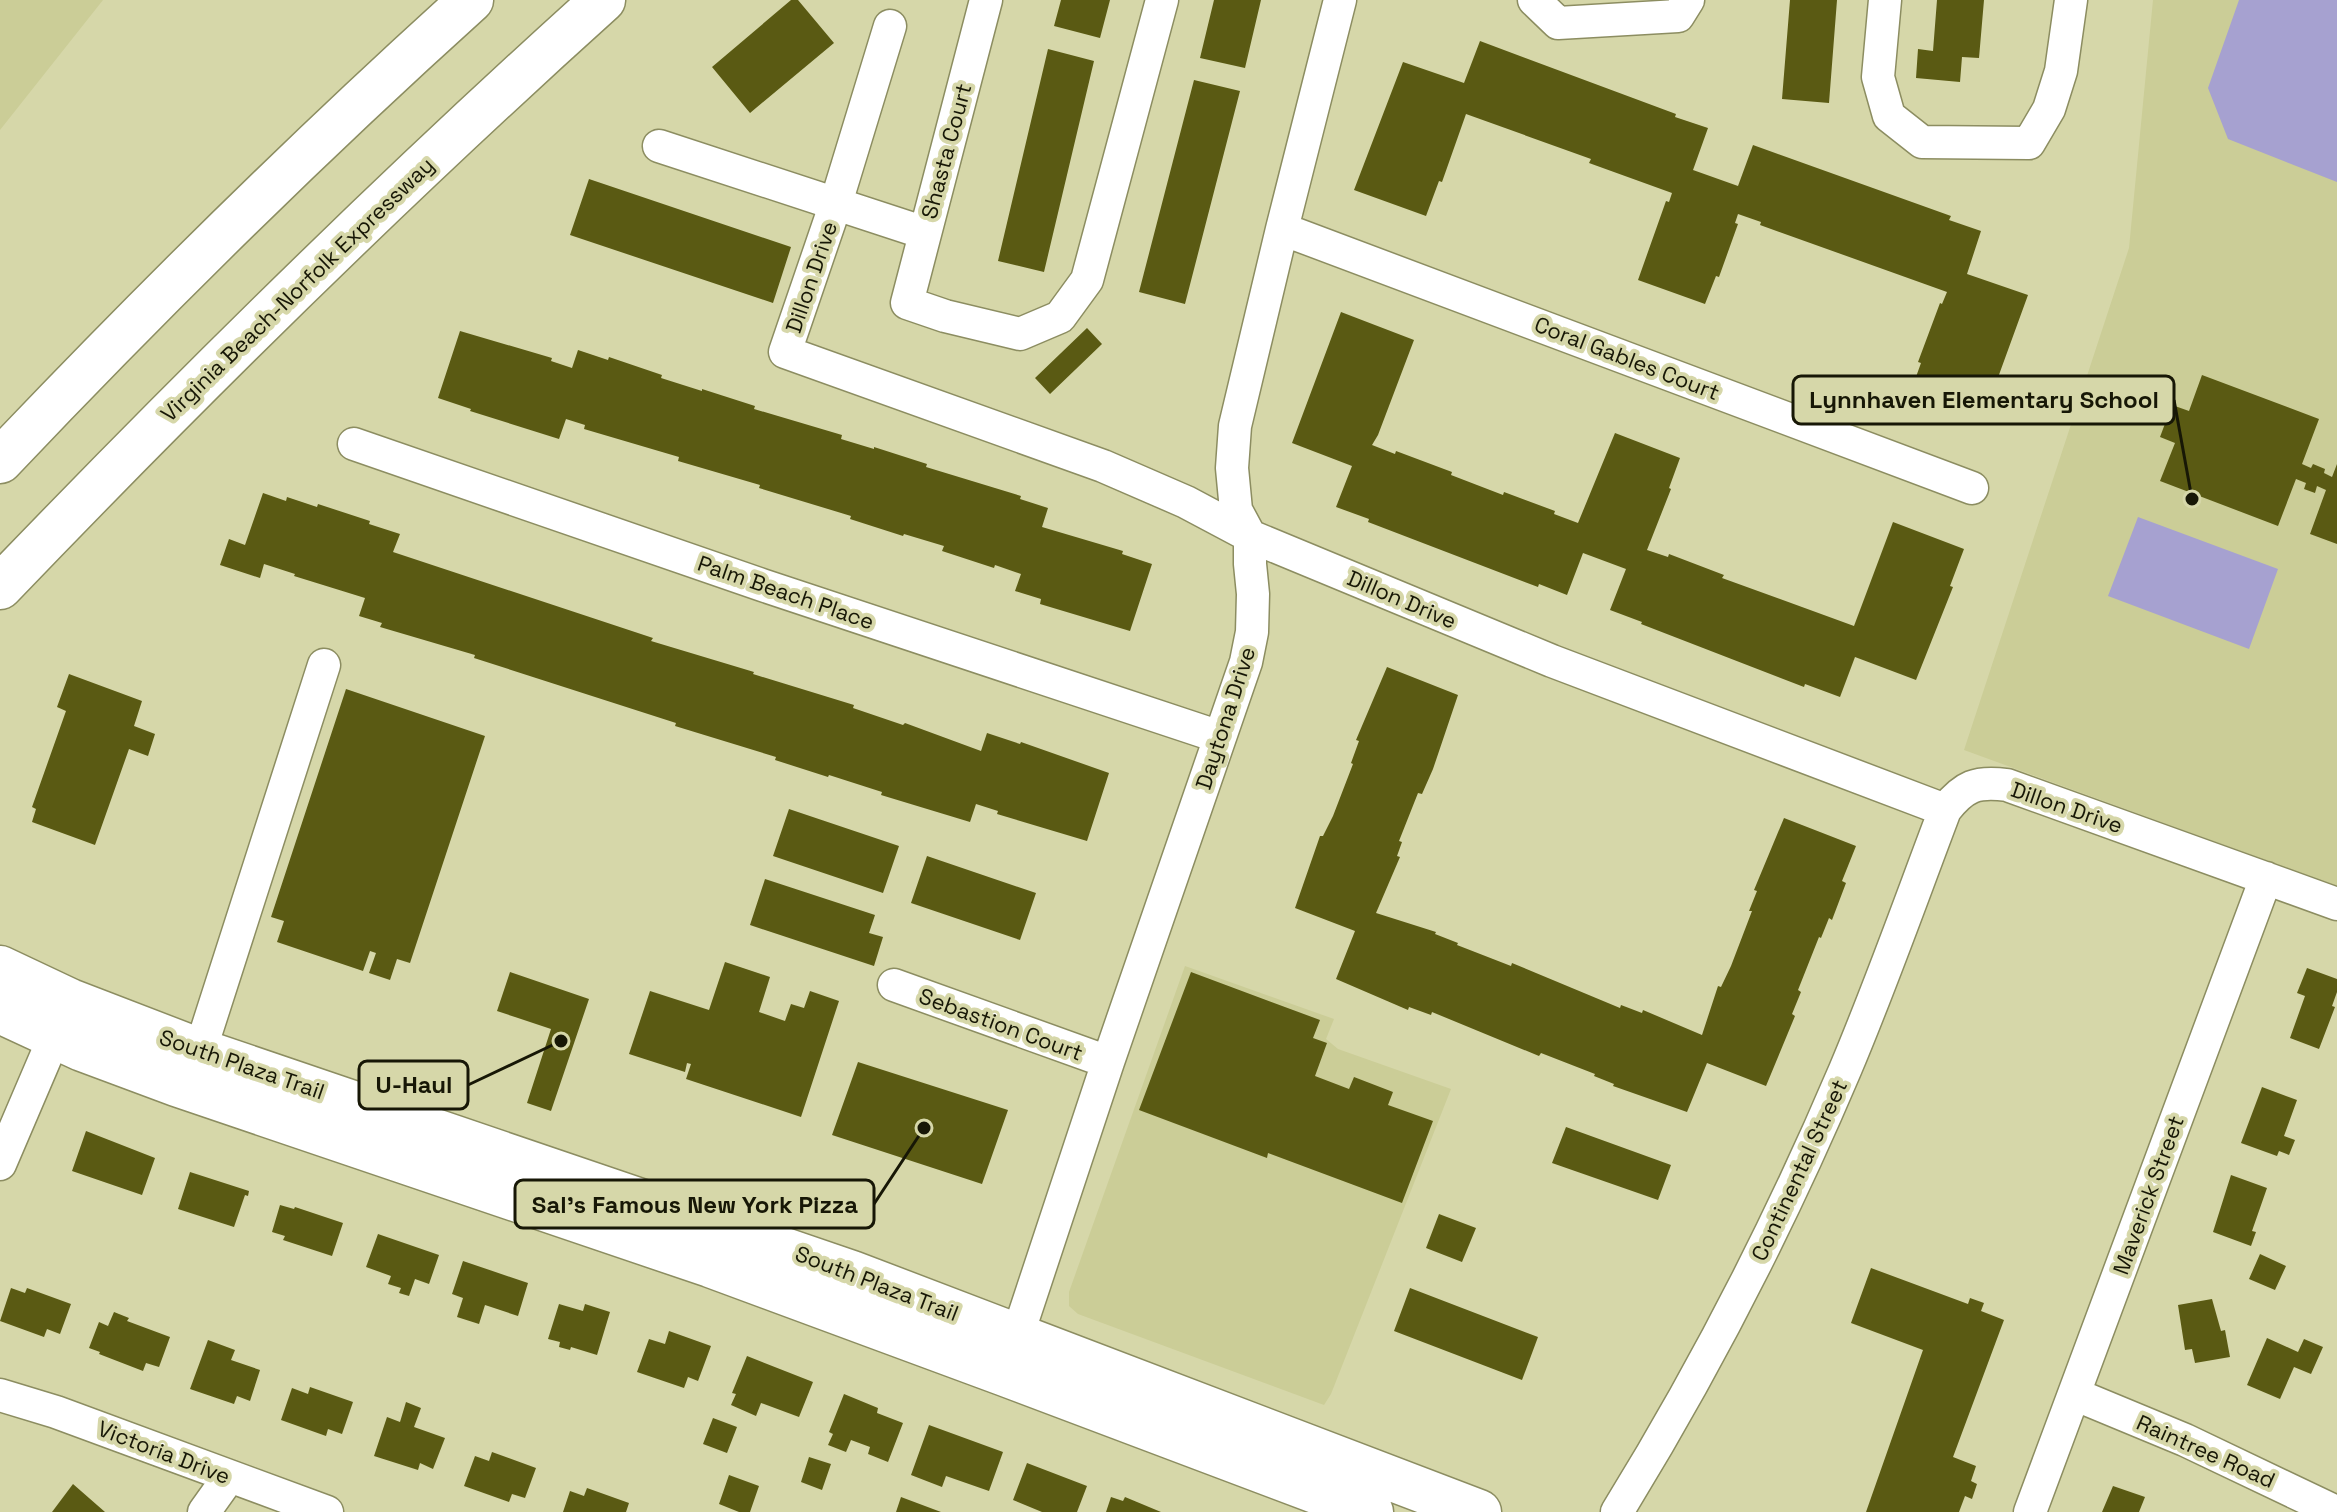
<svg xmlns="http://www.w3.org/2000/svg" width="2337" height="1512" viewBox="0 0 2337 1512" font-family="'Space Grotesk',sans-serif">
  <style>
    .built { fill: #cbcd97 }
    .pitch { fill: #a6a1d0 }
    .building { fill: #5a5a13 }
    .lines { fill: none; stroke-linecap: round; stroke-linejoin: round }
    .minor-casing { stroke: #8c8d61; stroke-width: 35 }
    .secondary-casing { stroke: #8c8d61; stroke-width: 47 }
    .motorway-casing { stroke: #8c8d61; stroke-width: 47 }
    .minor { stroke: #fff; stroke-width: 32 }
    .secondary { stroke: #fff; stroke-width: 44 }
    .motorway { stroke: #fff; stroke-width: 44 }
    .labels { text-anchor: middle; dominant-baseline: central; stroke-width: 8; stroke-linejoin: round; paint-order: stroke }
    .street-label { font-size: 22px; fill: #171706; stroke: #d6d7a9 }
    .leader { fill: none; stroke: #171706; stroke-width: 3 }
    .callout-dot { fill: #171706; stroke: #d6d7a9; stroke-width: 3 }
    .callout { fill: #d6d7a9; stroke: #171706; stroke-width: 3 }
    .callout-label { font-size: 24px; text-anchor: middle; font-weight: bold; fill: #171706 }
  </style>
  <rect width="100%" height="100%" fill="#d6d7a9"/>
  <path class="built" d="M0 0H103L0 130Z
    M2153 0H2337V886L1964 750 2129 248Z
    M1185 966 1334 1019 1326 1039 1338 1049 1451 1089 1331 1394 1324 1405 1078 1314 1069 1306V1292Z"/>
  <path class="pitch" d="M2239 0H2337V182L2228 139 2208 88Z
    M2138 517 2278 569 2249 649 2108 596Z"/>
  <path class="building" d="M791 0H798L834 43 750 113 712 67Z
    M1061 0H1110L1100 38 1054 26Z
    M1214 0H1261L1245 68 1200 58Z
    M1790 0H1837L1829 103 1782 99Z
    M1937 0H1984L1979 58 1962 57 1960 82 1916 78 1918 49 1933 51Z
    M1480 41 1676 114 1675 117 1708 128 1693 170 1738 186 1753 145 1951 216 1949 220 1981 231 1967 274 2028 295 1992 394 1990 393 1978 425 1908 399 1921 363 1918 362 1940 303 1942 304 1947 292 1760 225 1761 222 1738 214 1735 223 1738 224 1719 277 1716 276 1705 304 1638 280 1666 201 1669 202 1672 193 1589 163 1591 159 1466 114 1442 182 1439 181 1426 216 1354 190 1403 62 1464 83Z
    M1048 49 1094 61 1044 272 998 261Z
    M1194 80 1240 91 1185 304 1139 292Z
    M589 179 791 247 773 303 570 235Z
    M1341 312 1414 340 1378 435 1372 445 1395 454 1396 451 1452 472 1451 475 1503 495 1504 492 1555 511 1554 514 1578 523 1615 433 1680 458 1669 488 1671 489 1647 550 1668 557 1669 554 1724 575 1722 578 1854 626 1893 522 1964 549 1950 586 1953 587 1916 680 1855 657 1840 697 1805 684 1804 687 1641 624 1642 622 1610 610 1626 569 1583 553 1567 595 1539 584 1538 587 1368 522 1369 519 1336 507 1352 466 1292 443Z
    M1087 328 1102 344 1050 394 1035 378Z
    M460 331 552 358 551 361 572 368 578 350 608 360 609 357 662 375 661 378 702 391V389L755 406 754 409 842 435 841 439 874 449V447L927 464 926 467 1021 496 1020 499 1048 508 1042 527 1123 551 1122 554 1152 564 1130 631 1040 604 1041 599 1015 591 1021 574 995 565 994 568 942 551 944 546 904 534 903 536 850 519 851 516 759 488 760 485 678 461 679 457 584 429 585 425 566 419 559 439 470 411 471 409 438 398Z
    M2202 375 2319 419 2302 464 2311 468 2313 464 2325 469 2324 473 2332 477 2337 464V544L2310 534 2326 490 2317 486 2315 493 2304 489 2306 483 2296 479 2278 526 2160 481 2175 443 2160 437 2172 405 2189 411Z
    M263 493 286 501 287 497 317 507 318 504 370 521 369 524 400 534 393 552 653 638 651 641 754 672 753 674 854 705 853 708 903 725 905 723 981 751 987 733 1020 744 1021 742 1109 773 1087 841 997 814 998 811 976 804 970 822 881 795 882 792 829 775 828 777 775 760 776 757 675 726 676 723 474 658 475 655 380 627 382 623 359 616 365 598 294 576 295 574 264 564 260 578 220 565 229 539 245 545Z
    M1387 667 1458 695 1433 769 1422 794 1418 793 1399 841 1402 842 1397 856 1400 857 1376 913 1436 932 1435 934 1458 943 1457 945 1511 966 1512 963 1620 1008 1621 1005 1642 1013 1643 1010 1702 1035 1718 986 1721 987 1731 966 1752 911H1749L1757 891 1754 890 1784 818 1856 846 1842 881 1846 883 1832 920 1829 918 1821 938 1819 937 1798 990 1801 992 1792 1014 1795 1016 1766 1086 1707 1063 1687 1112 1613 1086 1614 1084 1594 1076 1595 1074 1541 1053 1539 1056 1432 1012 1431 1015 1409 1007 1408 1010 1336 979 1355 931 1295 908 1320 836H1323L1333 816 1353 764 1351 763 1359 741 1356 740Z
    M69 674 142 701 134 726 155 734 148 756 129 749 95 845 32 822 36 809 32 807 66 711 57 707Z
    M346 689 485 736 410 963 397 959 390 980 369 973 376 953 370 951 363 971 277 942 284 921 271 917Z
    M789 809 899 846 883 893 773 856Z
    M927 856 1036 893 1020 940 911 903Z
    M765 879 875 915 869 933 883 937 874 966 750 925Z
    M725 962 770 977 759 1012 785 1021 791 1004 804 1008 810 991 839 1001 801 1117 686 1079 691 1064 687 1063 685 1072 629 1054 650 991 709 1010Z
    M2307 968 2337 979V992L2332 1006 2335 1007 2319 1049 2290 1038 2305 996 2297 993Z
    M510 972 589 999 551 1111 527 1103 551 1029 497 1011Z
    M1191 972 1320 1020 1313 1038 1327 1043 1315 1076 1349 1089 1354 1077 1393 1092 1388 1105 1433 1121 1402 1203 1268 1153 1267 1158 1139 1110Z
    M858 1062 1008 1110 982 1184 832 1135Z
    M2262 1087 2297 1100 2284 1136 2295 1140 2289 1155 2279 1151 2277 1156 2241 1143Z
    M1566 1127 1671 1165 1658 1200 1552 1163Z
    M86 1131 155 1158 142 1195 72 1171Z
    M190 1172 249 1191 248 1196 245 1195 234 1227 178 1209Z
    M2231 1175 2267 1188 2252 1231 2256 1232 2251 1246 2213 1232Z
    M280 1205 294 1209 295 1207 343 1223 332 1256 283 1240 285 1236 272 1232Z
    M1439 1214 1476 1228 1462 1262 1426 1248Z
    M378 1234 439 1255 429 1284 415 1279 409 1296 399 1293 401 1288 388 1284 391 1276 366 1267Z
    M2260 1254 2286 1266 2275 1290 2249 1279Z
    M463 1261 528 1283 518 1316 485 1305 479 1324 457 1317 463 1298 452 1294Z
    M1871 1268 1968 1304 1970 1298 1984 1303 1981 1311 2004 1320 1953 1457 1976 1466 1971 1481 1977 1484 1972 1499 1965 1496 1959 1512H1866L1923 1350 1851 1323Z
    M11 1288 25 1293 27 1288 71 1304 60 1334 47 1329 44 1337 0 1321Z
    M1410 1288 1538 1337 1522 1380 1394 1331Z
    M2212 1299 2221 1331 2225 1330 2230 1357 2195 1363 2192 1349 2185 1350 2178 1305Z
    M559 1304 583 1311 585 1304 610 1312 597 1355 571 1347 570 1350 559 1347 560 1342 548 1339Z
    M114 1312 129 1318 127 1321 170 1337 159 1367 146 1363 143 1371 99 1354 100 1352 89 1348 99 1322 108 1326Z
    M669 1331 711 1346 698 1381 688 1377 684 1388 637 1372 649 1339 665 1344Z
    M2267 1338 2298 1352 2304 1339 2323 1347 2311 1374 2294 1367 2280 1399 2247 1385Z
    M208 1340 235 1350 231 1360 260 1370 250 1401 237 1396 234 1404 190 1389Z
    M747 1356 813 1382 799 1417 761 1403 756 1416 731 1405 736 1394 732 1393Z
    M310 1387 353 1402 342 1434 328 1429 326 1436 281 1420 292 1388 308 1394Z
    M844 1394 878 1408 877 1413 903 1423 888 1462 868 1454 870 1447 851 1440 846 1452 828 1445 833 1434 829 1432Z
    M406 1402 421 1408 414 1427 445 1438 433 1469 420 1463 418 1470 374 1456 387 1417 400 1422Z
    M713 1418 737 1427 727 1453 703 1444Z
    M929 1425 1003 1452 989 1491 946 1476 942 1487 911 1475Z
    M492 1452 536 1468 525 1498 512 1494 509 1502 464 1486 475 1456 489 1461Z
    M809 1457 831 1464 822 1490 801 1482Z
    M1027 1463 1087 1486 1077 1512H1042L1013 1500Z
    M729 1475 759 1486 750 1512H739L719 1504Z
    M73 1484 105 1512H52Z
    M2113 1486 2145 1497 2139 1512H2102Z
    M587 1488 629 1503 626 1512H563L570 1491 584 1496Z
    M901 1497 941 1512H896Z
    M1111 1497 1123 1501 1125 1497 1161 1512H1106Z"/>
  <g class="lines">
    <defs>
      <path id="minor" d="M986 0 907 303 945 316 1020 334 1060 317 1087 280 1162 0
        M1534 0 1558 23 1678 16 1688 0
        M1885 0 1878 77 1889 116 1922 142 2029 143 2049 109 2061 71 2071 0
        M890 26 836 203 785 352 1103 466 1186 502 1250 536 1552 661 1945 810
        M659 146 925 233
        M1282 229 1972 488
        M354 444 762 585 1220 737
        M894 985 1108 1062
        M200 1051 324 665
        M0 1164 62 1019
        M1011 1355 1108 1062 1246 662 1252 632 1253 594 1250 564V536L1236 510 1232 468 1235 426 1282 229 1340 0
        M2074 1394 2185 1440 2336 1512
        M0 1395 56 1412 327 1512
        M204 1512 229 1477
        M1617 1512C1704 1371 1780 1223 1845 1070 1881 985 1912 897 1945 810 1964 786 1976 781 2007 785L2337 904
        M2030 1512 2266 878"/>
      <path id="secondary" d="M0 968 70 1001 200 1051 852 1273 1479 1512
        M0 1011 82 1049 176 1084 710 1265 1005 1374 1371 1512"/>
      <path id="motorway" d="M0 461C151 302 308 147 471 0
        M0 587C194 385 394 188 603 0"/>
    </defs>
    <use href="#minor" class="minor-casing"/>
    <use href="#secondary" class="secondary-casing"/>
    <use href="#motorway" class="motorway-casing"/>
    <use href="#minor" class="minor"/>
    <use href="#secondary" class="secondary"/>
    <use href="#motorway" class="motorway"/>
  </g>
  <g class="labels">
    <g class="street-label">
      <text transform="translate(946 151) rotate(-75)">Shasta Court</text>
      <text transform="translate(811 277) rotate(-71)">Dillon Drive</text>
      <text transform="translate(297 289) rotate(-44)">Virginia Beach-Norfolk Expressway</text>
      <text transform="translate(1627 358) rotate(21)">Coral Gables Court</text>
      <text transform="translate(786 592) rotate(19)">Palm Beach Place</text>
      <text transform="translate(1402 599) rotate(23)">Dillon Drive</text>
      <text transform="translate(1225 718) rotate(-72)">Daytona Drive</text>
      <text transform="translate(2067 807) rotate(19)">Dillon Drive</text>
      <text transform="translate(1001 1024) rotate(20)">Sebastion Court</text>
      <text transform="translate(242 1064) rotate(19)">South Plaza Trail</text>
      <text transform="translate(1799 1170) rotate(-65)">Continental Street</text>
      <text transform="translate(2148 1195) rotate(-70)">Maverick Street</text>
      <text transform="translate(877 1283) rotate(21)">South Plaza Trail</text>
      <text transform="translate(2206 1451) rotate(24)">Raintree Road</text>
      <text transform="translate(164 1452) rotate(21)">Victoria Drive</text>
    </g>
  </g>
  <path class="leader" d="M2192 499L2174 400M561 1041L468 1085M924 1128L874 1204"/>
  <g class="callout-dot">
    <circle cx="2192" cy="499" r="8"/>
    <circle cx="561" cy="1041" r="8"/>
    <circle cx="924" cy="1128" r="8"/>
  </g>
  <g class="callout">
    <rect x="1793" y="376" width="381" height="48" rx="8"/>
    <rect x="359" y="1061" width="109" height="48" rx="8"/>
    <rect x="515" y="1180" width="359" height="48" rx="8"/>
  </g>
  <g class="callout-label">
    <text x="1984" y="408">Lynnhaven Elementary School</text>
    <text x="414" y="1093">U-Haul</text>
    <text x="695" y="1213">Sal's Famous New York Pizza</text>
  </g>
</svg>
